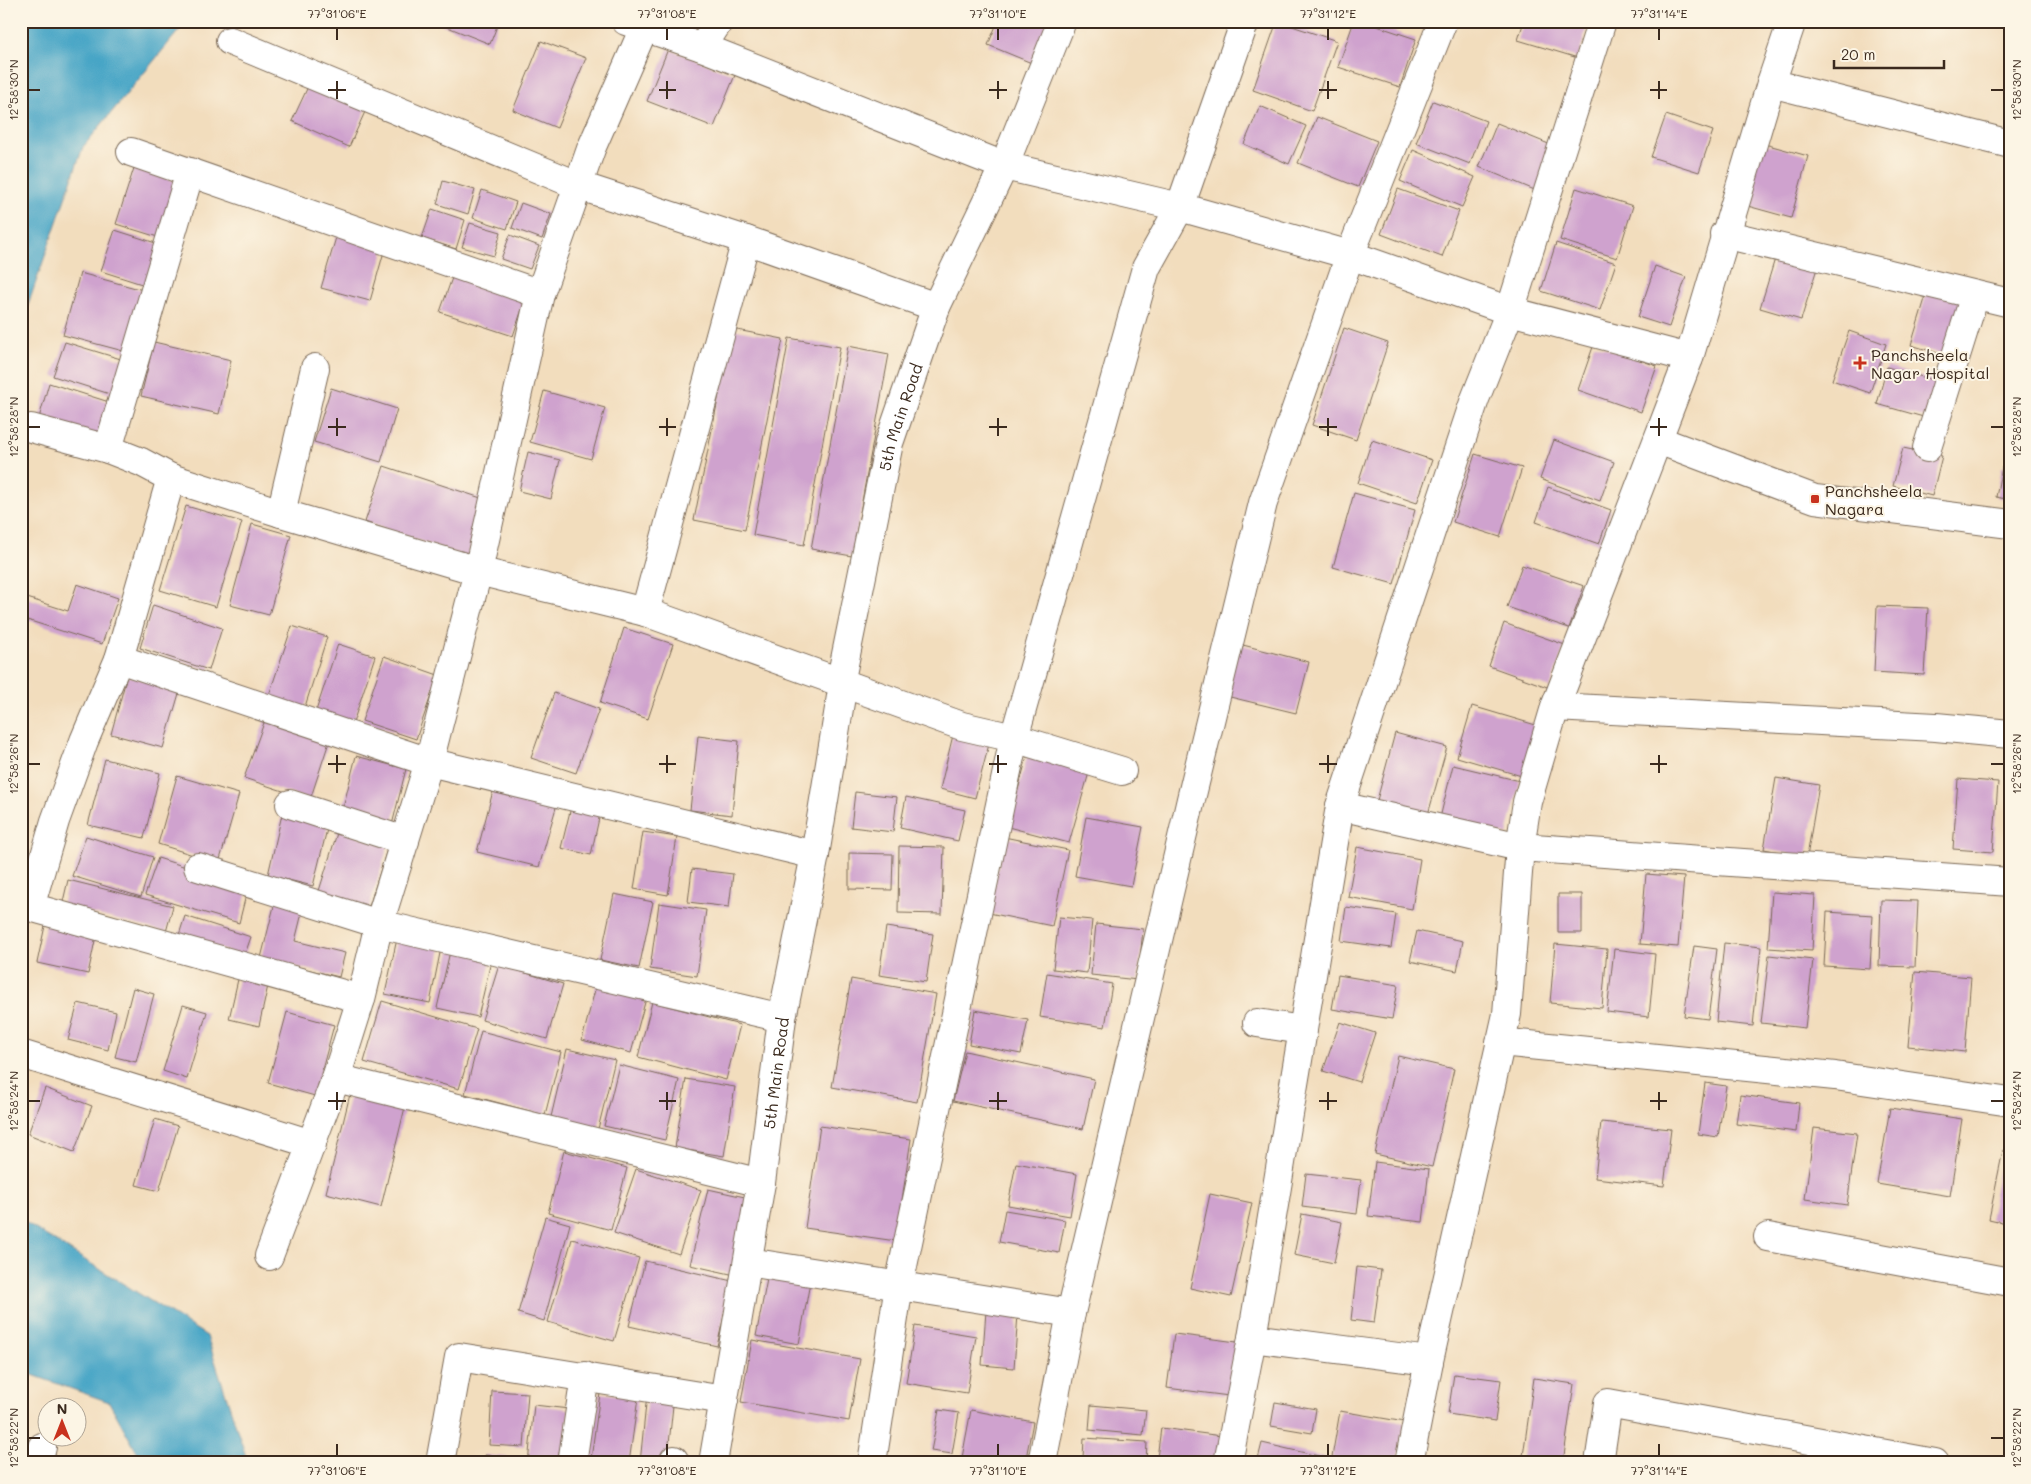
<svg xmlns="http://www.w3.org/2000/svg" width="2031" height="1484" viewBox="0 0 2031 1484" font-family="Mali,sans-serif">
  <style>
    .water { fill: #47a5c6; stroke: #416872 }
    .building { fill: #cfa2ce }
    .lines { fill: none; stroke-linecap: round; stroke-linejoin: round }
    .street-casing { stroke: #7b6956; stroke-width: 30 }
    .street { stroke: #fff; stroke-width: 28 }
    .ticks { fill: none; stroke: #3b2a1e; stroke-width: 2 }
    .poi-dot { fill: #c8321e; stroke: #fcf5e5; stroke-width: 2 }
    .labels { text-anchor: middle; dominant-baseline: central; stroke-width: 4; stroke-linejoin: round; paint-order: stroke }
    .poi-label { font-size: 16px; fill: #3b2a1e; stroke: #fcf5e5; text-anchor: start }
    .street-label { font-size: 16px; fill: #3b2a1e; stroke: #fcf5e5 }
    .neatline { fill: none; stroke: #3b2a1e; stroke-width: 2 }
    .ticks-label { font-size: 12px; text-anchor: middle; fill: #3b2a1e }
  </style>
  <rect width="100%" height="100%" fill="#fcf5e5"/>
  <filter id="ink" filterUnits="userSpaceOnUse"><feTurbulence type="fractalNoise" baseFrequency=".02" numOctaves="2"/><feDisplacementMap in="SourceGraphic" scale="10" xChannelSelector="R" yChannelSelector="G"/><feConvolveMatrix kernelMatrix="1 2 1 2 8 2 1 2 1" color-interpolation-filters="sRGB"/></filter>
  <filter id="wash" filterUnits="userSpaceOnUse"><feTurbulence type="fractalNoise" baseFrequency=".0096" numOctaves="4" result="noise"/><feDisplacementMap in="SourceGraphic" scale="20" xChannelSelector="R" yChannelSelector="G"/><feGaussianBlur stdDeviation="1.12" result="paint"/><feColorMatrix in="noise" values="0 0 0 0 0 0 0 0 0 0 0 0 0 0 0 0 0 1.4 0 .05"/><feComposite in="paint" operator="in"/></filter>
  <g filter="url(#wash)">
    <rect width="100%" height="100%" fill="#f2ddbd"/>
    <path class="water" d="M21 21H191L181 28 83 147 21 325Z
      M21 1220 207 1336 248 1463H143L109 1402 21 1371Z"/>
    <g id="blocks">
      <path class="building" d="M441 21H499L490 44 440 24Z
        M998 21H1052L1034 64 988 45Z
        M1277 21 1337 41 1312 111 1253 90Z
        M1354 21H1362L1416 39 1400 87 1338 67Z
        M1524 21H1589L1578 58 1518 40Z
        M541 41 586 58 557 128 513 110Z
        M668 49 735 75 714 127 647 101Z
        M312 78 369 103 349 147 292 121Z
        M1433 101 1486 121 1470 164 1416 143Z
        M1260 106 1306 126 1289 164 1244 144Z
        M1666 115 1713 131 1699 172 1651 157Z
        M1317 117 1377 141 1358 187 1298 163Z
        M1497 123 1556 147 1537 191 1479 167Z
        M1761 143 1808 156 1791 218 1744 205Z
        M1413 150 1475 177 1462 207 1400 181Z
        M134 168 178 182 161 238 116 224Z
        M443 181 475 190 468 214 437 204Z
        M1576 188 1633 206 1617 258 1560 240Z
        M1398 189 1459 211 1442 257 1381 234Z
        M482 190 516 202 507 229 473 218Z
        M521 203 551 214 542 239 512 228Z
        M432 209 465 220 456 249 422 238Z
        M470 223 501 232 494 256 462 247Z
        M115 230 162 245 148 286 101 271Z
        M337 234 385 248 370 301 321 288Z
        M510 235 539 246 530 269 501 259Z
        M1556 243 1616 263 1600 310 1541 291Z
        M1777 252 1818 265 1801 320 1760 308Z
        M1655 266 1686 277 1669 327 1638 317Z
        M80 273 143 290 127 352 63 335Z
        M453 275 525 300 513 336 440 312Z
        M1928 289 1961 300 1944 355 1911 345Z
        M1344 328 1388 343 1356 440 1312 425Z
        M732 329 783 339 745 530 694 520Z
        M1849 331 1886 344 1870 393 1832 380Z
        M789 338 840 347 804 545 753 535Z
        M65 342 124 360 113 395 53 376Z
        M154 342 231 360 219 414 141 396Z
        M1594 344 1657 366 1641 412 1578 390Z
        M848 346 889 354 852 556 811 549Z
        M1887 367 1937 381 1927 418 1877 404Z
        M49 383 109 402 99 436 39 418Z
        M331 388 397 409 381 462 314 442Z
        M544 391 605 408 591 459 530 442Z
        M1372 440 1432 460 1417 503 1358 483Z
        M1554 440 1614 462 1600 501 1540 479Z
        M1903 448 1942 456 1932 496 1893 486Z
        M528 452 560 460 551 499 519 491Z
        M1475 454 1522 468 1500 537 1453 522Z
        M384 466 487 500 467 557 365 522Z
        M2002 467 2010 469V500L1996 497Z
        M1548 487 1611 510 1599 544 1536 522Z
        M1354 493 1415 510 1394 584 1333 567Z
        M186 506 242 522 216 607 160 590Z
        M252 524 291 535 269 615 230 605Z
        M1522 565 1584 586 1569 628 1507 607Z
        M77 584 118 598 102 644 21 618V596L68 611Z
        M153 605 222 628 209 670 140 648Z
        M1877 606 1928 608 1924 675 1874 672Z
        M1504 623 1565 645 1550 688 1489 666Z
        M292 626 327 637 303 713 267 701Z
        M624 628 673 644 648 719 600 703Z
        M338 644 375 656 352 726 315 714Z
        M1239 644 1309 662 1296 713 1226 696Z
        M384 656 438 675 416 739 362 721Z
        M127 676 180 690 163 748 111 734Z
        M554 693 599 709 576 773 531 758Z
        M1472 706 1539 726 1525 777 1457 757Z
        M265 720 329 742 310 800 244 778Z
        M1395 733 1447 747 1427 818 1376 804Z
        M953 735 989 744 975 798 940 789Z
        M698 736 739 741 732 815 690 810Z
        M1028 753 1090 769 1069 843 1008 827Z
        M356 756 406 769 392 825 342 812Z
        M105 759 160 773 144 838 88 825Z
        M1453 765 1520 781 1507 835 1440 818Z
        M177 776 239 794 219 863 158 844Z
        M1776 778 1819 785 1807 857 1764 849Z
        M1958 779 1998 782 1993 852 1953 849Z
        M494 787 557 804 539 867 477 852Z
        M855 792 897 797 893 832 851 827Z
        M906 797 965 810 958 841 900 828Z
        M572 803 601 809 591 855 561 848Z
        M283 810 329 821 313 886 268 875Z
        M1086 817 1143 827 1131 886 1075 876Z
        M338 830 388 846 368 910 318 894Z
        M643 832 677 837 668 895 634 889Z
        M86 836 153 857 141 897 72 876Z
        M1004 837 1068 850 1052 926 989 913Z
        M899 846 944 847 942 914 898 913Z
        M1357 847 1420 859 1412 909 1348 897Z
        M849 853 893 854 892 890 849 889Z
        M158 858 248 887 239 923 145 895Z
        M692 869 733 874 729 907 688 902Z
        M1646 874 1684 877 1678 947 1640 944Z
        M68 880 173 906 166 932 62 906Z
        M1772 892 1815 895 1812 951 1768 948Z
        M614 894 653 902 639 968 600 960Z
        M1558 894H1582V933H1558Z
        M276 898 304 905 295 941 345 953 339 977 261 958Z
        M1881 900 1918 901 1915 967 1879 966Z
        M659 903 706 910 697 976 650 969Z
        M1346 907 1396 914 1391 948 1341 941Z
        M1827 912 1873 915 1870 969 1824 966Z
        M185 916 251 937 244 957 179 935Z
        M1059 917 1092 920 1087 973 1053 969Z
        M46 921 97 931 88 974 37 963Z
        M1096 924 1143 929 1138 980 1091 975Z
        M886 927 933 934 926 982 879 975Z
        M1417 931 1463 941 1457 971 1410 961Z
        M398 934 442 943 430 1003 385 994Z
        M1724 943 1761 947 1753 1026 1716 1022Z
        M1555 944 1607 949 1602 1008 1550 1003Z
        M1694 946 1717 949 1708 1019 1684 1016Z
        M451 947 492 957 478 1017 437 1008Z
        M1614 949 1655 954 1649 1017 1607 1012Z
        M1769 955 1813 960 1805 1028 1761 1023Z
        M499 965 563 984 547 1039 482 1020Z
        M1915 972 1971 977 1965 1052 1908 1046Z
        M1047 973 1112 984 1105 1027 1040 1017Z
        M239 975 269 981 259 1026 229 1019Z
        M1338 975 1398 985 1392 1019 1332 1009Z
        M851 979 936 994 917 1102 832 1087Z
        M597 982 647 995 631 1053 582 1040Z
        M133 988 154 994 136 1062 115 1057Z
        M382 1001 477 1029 459 1089 364 1062Z
        M652 1002 740 1025 726 1080 638 1057Z
        M78 1003 116 1012 108 1050 68 1040Z
        M183 1005 207 1012 187 1079 163 1071Z
        M975 1010 1028 1020 1021 1054 969 1044Z
        M287 1012 334 1025 315 1096 268 1083Z
        M1340 1022 1375 1033 1359 1082 1323 1071Z
        M481 1031 561 1052 545 1115 465 1094Z
        M567 1049 615 1060 598 1129 551 1117Z
        M965 1051 1094 1079 1083 1129 953 1101Z
        M1398 1056 1454 1069 1432 1167 1375 1154Z
        M619 1065 679 1080 665 1140 604 1126Z
        M686 1079 735 1087 724 1156 675 1148Z
        M1705 1083 1726 1086 1718 1137 1698 1134Z
        M45 1088 92 1106 74 1152 28 1134Z
        M351 1090 406 1103 381 1207 326 1193Z
        M1740 1095 1799 1103 1796 1132 1736 1124Z
        M1890 1108 1962 1119 1950 1196 1877 1184Z
        M155 1119 178 1126 159 1191 136 1185Z
        M1601 1122 1671 1129 1664 1186 1595 1178Z
        M820 1126 911 1139 896 1241 805 1228Z
        M1814 1128 1857 1133 1847 1205 1805 1199Z
        M2003 1150 2010 1151V1224L1989 1219Z
        M564 1151 627 1168 611 1230 548 1213Z
        M1375 1162 1429 1169 1423 1222 1368 1216Z
        M1016 1163 1077 1174 1070 1216 1008 1205Z
        M636 1169 701 1190 679 1254 614 1233Z
        M1306 1174 1361 1180 1357 1214 1302 1207Z
        M708 1189 754 1199 735 1275 690 1265Z
        M1210 1194 1252 1203 1231 1297 1190 1288Z
        M1005 1210 1065 1220 1059 1253 999 1242Z
        M1302 1214 1342 1222 1334 1263 1294 1255Z
        M545 1217 570 1224 544 1321 518 1313Z
        M572 1239 639 1258 614 1341 548 1322Z
        M645 1261 732 1281 717 1346 629 1326Z
        M1357 1267 1381 1270 1374 1323 1351 1320Z
        M768 1274 810 1282 799 1344 756 1336Z
        M986 1311 1018 1314 1014 1368 982 1365Z
        M915 1326 976 1336 967 1393 906 1383Z
        M1174 1334 1237 1342 1229 1396 1167 1388Z
        M752 1340 860 1359 849 1421 741 1402Z
        M1454 1374 1501 1380 1495 1421 1448 1414Z
        M1534 1378 1574 1384 1563 1463H1522Z
        M492 1391 528 1393 524 1447 489 1445Z
        M600 1393 638 1398 629 1463 591 1459Z
        M647 1394 674 1396 667 1463H640Z
        M1275 1402 1316 1409 1312 1433 1271 1426Z
        M534 1405 569 1409 563 1463H528Z
        M1091 1405 1146 1410 1143 1435 1089 1430Z
        M939 1410 959 1413 952 1454 931 1451Z
        M971 1410 1033 1422 1025 1463H961Z
        M1340 1411 1405 1422 1397 1463H1331Z
        M1161 1428 1222 1436 1219 1463H1187L1157 1458Z
        M1084 1438 1147 1442 1146 1462 1083 1458Z
        M1262 1443 1327 1458 1326 1463H1257Z
        M485 1455 513 1458V1463H484Z
        M1472 1460 1485 1461V1463H1471Z"/>
    </g>
  </g>
  <g filter="url(#ink)">
    <use href="#blocks" fill-opacity="0" stroke="#7b6956" stroke-width="1"/>
    <g class="lines">
      <defs>
        <g id="street">
          <path d="M626 21 702 47 1004 166 1180 207 1350 255 1510 311 1689 358"/>
          <path d="M230 41 577 185 746 240 936 307"/>
          <path d="M702 47 719 21"/>
          <path d="M1771 83 2010 144"/>
          <path d="M131 152 540 294"/>
          <path d="M190 172 108 449 141 462 171 478 281 513 478 571 645 612 962 726 1014 738 1122 771"/>
          <path d="M1724 234 2010 303"/>
          <path d="M31 428 108 449"/>
          <path d="M1658 440 1815 499 2010 524"/>
          <path d="M1927 448 1975 295"/>
          <path d="M171 478 119 659 84 741 55 821 30 907 361 999"/>
          <path d="M281 513 315 368"/>
          <path d="M645 612 746 240"/>
          <path d="M119 659 429 762 815 855"/>
          <path id="s1" d="M840 684 889 443 936 307 1004 166 1062 21"/>
          <path d="M1555 707 1936 727 2010 734"/>
          <path d="M290 804 405 841"/>
          <path d="M1340 806 1520 847 2010 882"/>
          <path d="M198 867 379 924 782 1018"/>
          <path d="M1257 1023 1303 1030"/>
          <path d="M1500 1042 1835 1076 2010 1102"/>
          <path d="M21 1054 312 1144"/>
          <path d="M336 1078 761 1183"/>
          <path d="M1768 1237 2010 1282"/>
          <path d="M269 1256 336 1078 361 999 379 924 429 762 478 571 540 294 591 149 644 28"/>
          <path d="M748 1262 1071 1313"/>
          <path d="M1252 1338 1429 1361"/>
          <path d="M38 1463 42 1447"/>
          <path d="M440 1463 459 1357 724 1400"/>
          <path d="M572 1463 585 1376"/>
          <path d="M673 1463 674 1460"/>
          <path id="s2" d="M713 1463 761 1183 782 1018 815 855 843 684"/>
          <path d="M872 1463 899 1285 1014 738 1146 268 1180 207 1245 21"/>
          <path d="M1042 1463 1071 1313 1192 795 1263 503 1350 255 1443 21"/>
          <path d="M1228 1463 1252 1338 1340 806 1475 399 1510 311 1602 21"/>
          <path d="M1409 1463 1429 1361 1507 1014 1520 847 1527 802 1555 707 1689 358 1771 83 1792 21"/>
          <path d="M1599 1463 1608 1403 1935 1463"/>
        </g>
      </defs>
      <use href="#street" class="street-casing"/>
      <use href="#street" class="street"/>
    </g>
  </g>
  <path class="ticks" d="M337 28V40M667 28V40M998 28V40M1328 28V40M1659 28V40M337 81V99M667 81V99M998 81V99M1328 81V99M1659 81V99M28 90H40M328 90H346M659 90H676M989 90H1007M1319 90H1337M1650 90H1667M1991 90H2004M337 418V436M667 418V436M998 418V436M1328 418V436M1659 418V436M28 427H40M328 427H346M659 427H676M989 427H1007M1319 427H1337M1650 427H1667M1991 427H2004M337 755V773M667 755V773M998 755V773M1328 755V773M1659 755V773M28 764H40M328 764H346M659 764H676M989 764H1007M1319 764H1337M1650 764H1667M1991 764H2004M337 1092V1110M667 1092V1110M998 1092V1110M1328 1092V1110M1659 1092V1110M28 1101H40M328 1101H346M659 1101H676M989 1101H1007M1319 1101H1337M1650 1101H1667M1991 1101H2004M28 1438H40M1991 1438H2004M337 1444V1456M667 1444V1456M998 1444V1456M1328 1444V1456M1659 1444V1456"/>
  <g class="poi-dot">
    <path d="M1857.5 355.5h5v5h5v5h-5v5h-5v-5h-5v-5h5z"/>
    <rect x="1810" y="494" width="10" height="10" rx="2.5"/>
  </g>
  <g class="labels">
    <g class="poi-label">
      <text x="1871" y="354">Panchsheela<tspan x="1871" dy="18">Nagar Hospital</tspan></text>
      <text x="1825" y="490">Panchsheela<tspan x="1825" dy="18">Nagara</tspan></text>
    </g>
    <g class="street-label">
      <text stroke="none"><textPath href="#s1" startOffset="274">5th Main Road</textPath></text>
      <text stroke="none"><textPath href="#s2" startOffset="395">5th Main Road</textPath></text>
    </g>
  </g>
  <rect width="2031" height="1484" fill="none" stroke="#fcf5e5" stroke-width="55"/>
  <g transform="translate(62 1422)"><circle r="24" fill="#fcf5e5" stroke="#afa495"/>
  <path d="M0-4L9 19L0 12L-9 19Z" fill="#c8321e"/>
  <text y="-8" font-size="14" font-weight="bold" text-anchor="middle" fill="#3b2a1e">N</text>
  </g>
  <path d="M1834 60v8h110v-8" fill="none" stroke="#3b2a1e" stroke-width="2.5"/>
  <text x="1841" y="60" font-size="15" fill="#3b2a1e" stroke="#fcf5e5" stroke-width="4" paint-order="stroke">20 m</text>
  <rect x="28" y="28" width="1976" height="1428" class="neatline"/>
  <g class="ticks-label">
    <text x="337" y="18">77°31'06"E</text>
    <text x="667" y="18">77°31'08"E</text>
    <text x="998" y="18">77°31'10"E</text>
    <text x="1328" y="18">77°31'12"E</text>
    <text x="1659" y="18">77°31'14"E</text>
    <text transform="translate(14 90) rotate(-90)" y="4">12°58'30"N</text>
    <text transform="translate(2017 90) rotate(-90)" y="4">12°58'30"N</text>
    <text transform="translate(14 427) rotate(-90)" y="4">12°58'28"N</text>
    <text transform="translate(2017 427) rotate(-90)" y="4">12°58'28"N</text>
    <text transform="translate(14 764) rotate(-90)" y="4">12°58'26"N</text>
    <text transform="translate(2017 764) rotate(-90)" y="4">12°58'26"N</text>
    <text transform="translate(14 1101) rotate(-90)" y="4">12°58'24"N</text>
    <text transform="translate(2017 1101) rotate(-90)" y="4">12°58'24"N</text>
    <text transform="translate(14 1438) rotate(-90)" y="4">12°58'22"N</text>
    <text transform="translate(2017 1438) rotate(-90)" y="4">12°58'22"N</text>
    <text x="337" y="1475">77°31'06"E</text>
    <text x="667" y="1475">77°31'08"E</text>
    <text x="998" y="1475">77°31'10"E</text>
    <text x="1328" y="1475">77°31'12"E</text>
    <text x="1659" y="1475">77°31'14"E</text>
  </g>
</svg>
